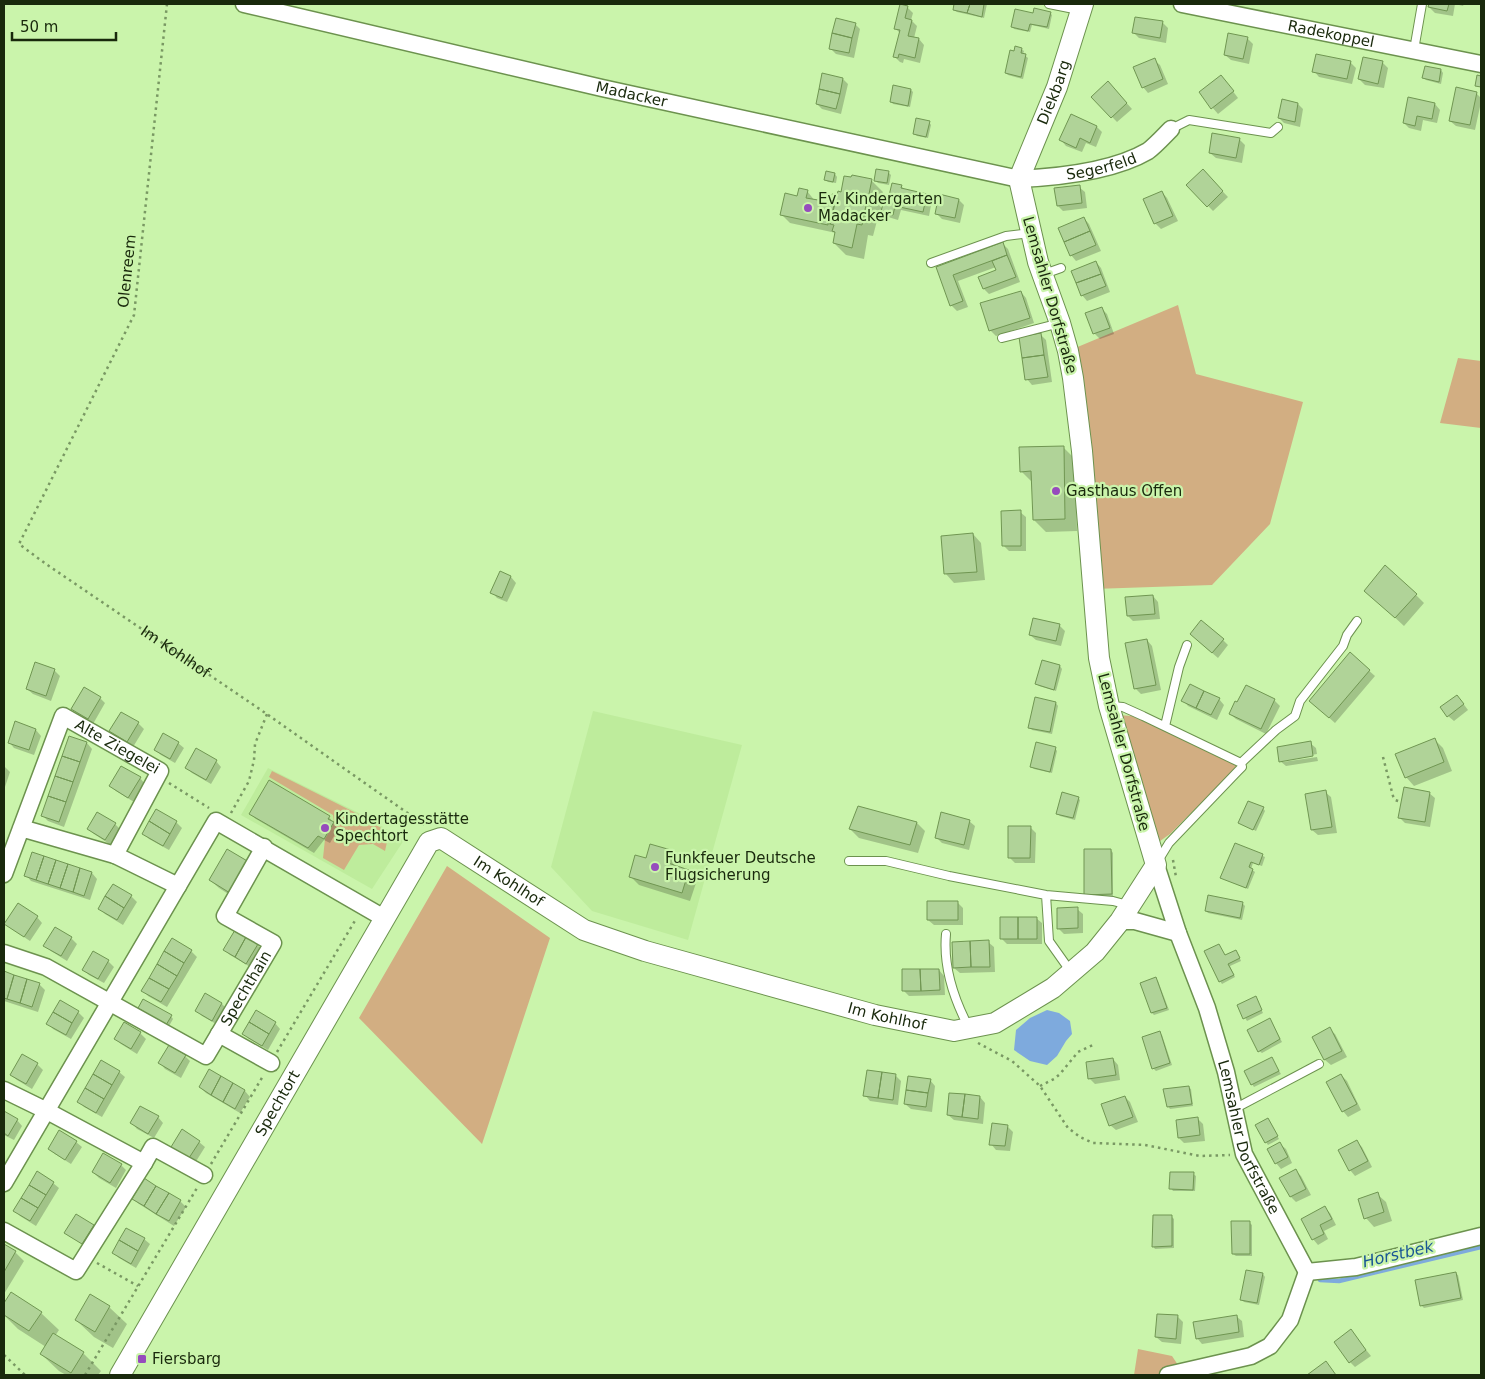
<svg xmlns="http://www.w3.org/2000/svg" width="1485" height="1379" viewBox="0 0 1485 1379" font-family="'DejaVu Sans',sans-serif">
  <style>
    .built { fill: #beec9c }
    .green { fill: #d2ae82 }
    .water { fill: #7eaadd }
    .shadow { fill: #0003 }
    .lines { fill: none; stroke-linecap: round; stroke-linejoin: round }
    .stream { stroke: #7eaadd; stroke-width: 4.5 }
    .building { fill: #b0d398; stroke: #709652 }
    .service-casing { stroke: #6c924e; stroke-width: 10 }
    .minor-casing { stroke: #6c924e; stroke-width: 19 }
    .tertiary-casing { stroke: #6c924e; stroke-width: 22 }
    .path { stroke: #799863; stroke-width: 2.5; stroke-dasharray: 2.5 4; stroke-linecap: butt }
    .service { stroke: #fff; stroke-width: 8 }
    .minor { stroke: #fff; stroke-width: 16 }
    .tertiary { stroke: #fff; stroke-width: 20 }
    .poi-dot { fill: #964bbd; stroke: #caf4ab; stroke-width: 2 }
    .labels { text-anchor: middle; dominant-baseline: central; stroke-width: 4.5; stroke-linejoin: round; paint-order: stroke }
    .street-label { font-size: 15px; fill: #19290c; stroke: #caf4ab }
    .poi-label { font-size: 15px; fill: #19290c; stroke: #caf4ab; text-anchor: start }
    .water-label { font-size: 16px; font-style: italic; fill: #1a5694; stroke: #caf4ab }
  </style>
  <rect width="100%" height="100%" fill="#caf4ab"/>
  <path class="built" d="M593 711 742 745 688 940 592 911 551 867Z
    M268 768 365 816 404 840 372 889 241 815Z"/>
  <path class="green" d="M1178 305 1196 374 1303 402 1270 524 1212 585 1093 589 1068 351Z
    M1458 358 1481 361V428L1440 423Z
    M1118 715 1132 716 1192 743 1238 766 1170 834 1160 841 1144 799Z
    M272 771 364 817 389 833 385 851 373 844 359 845 344 870 323 858 325 839 334 823 333 815 269 777Z
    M447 866 550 938 482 1144 359 1018Z
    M1138 1349 1172 1356 1182 1371 1175 1375H1134Z"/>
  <path class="water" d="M1047 1010 1059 1013 1070 1021 1072 1034 1066 1041 1057 1056 1047 1065 1030 1061 1014 1050 1016 1030 1030 1018Z"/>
  <path class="shadow" d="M956 4H987L984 18 957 12 954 10Z
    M1430 4H1464L1463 6 1455 4 1453 16 1435 13 1429 7Z
    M907 7 913 13 911 20 917 26 914 38 919 39 924 45 920 63 904 59 903 63 900 62 894 56 901 34 895 28Z
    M1050 13 1052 15 1049 29 1032 25 1030 32 1014 29 1012 26 1034 15Z
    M1162 22 1168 28 1166 43 1139 38 1134 33Z
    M855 24 860 29 854 58 836 54 830 48Z
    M1247 38 1253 44 1249 64 1231 60 1225 55Z
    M1021 49 1024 51 1023 54 1028 58 1023 79 1008 75 1006 73 1014 52Z
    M1154 60 1160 65 1168 84 1148 93 1143 87Z
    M1350 62 1356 68 1352 84 1319 77 1314 71Z
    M1382 62 1388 68 1384 88 1365 85 1359 79Z
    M1441 70 1443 73 1441 84 1426 80 1424 78Z
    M843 79 848 84 841 114 822 109 817 104Z
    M1226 82 1238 98 1218 114 1200 93Z
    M1113 88 1132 109 1117 122 1093 97Z
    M911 90 913 92 910 107 893 104 891 101Z
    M1476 93 1481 98V102L1475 130 1456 126 1450 121Z
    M1298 104 1303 109 1300 127 1284 123 1279 118Z
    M1435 104 1440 110 1437 123 1423 120 1421 131 1409 128 1404 123Z
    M929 122 931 125 928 138 917 136 914 133Z
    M1097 127 1102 132 1096 147 1086 143 1082 152 1066 146 1061 140Z
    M1239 139 1245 145 1242 163 1216 158 1210 153Z
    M1203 171 1228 197 1213 211 1188 185Z
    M827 172 835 174 837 177 836 183 828 182 826 180Z
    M888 172 891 175 889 185 878 183 875 180Z
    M871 180 883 192 880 206 883 209 901 186 905 190 927 195 932 200 929 216 901 210 898 220 888 217 884 213 878 217 873 236 868 235 864 259 846 255 834 243 836 233 790 223 782 215 798 197 807 191 815 201 819 202 828 195 832 200 833 196 838 197 842 193Z
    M1079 187 1085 192 1087 208 1063 211 1058 206Z
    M1162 192 1167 198 1178 221 1161 229 1155 223Z
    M959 200 964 205 960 223 942 219 936 213Z
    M1084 218 1089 224 1101 251 1076 261 1071 255Z
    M1002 243 1008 249 1020 282 989 294 984 289 997 271 996 267 958 281 968 307 957 311 951 305 937 267Z
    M1096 262 1101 268 1110 292 1087 301 1082 295Z
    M1021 292 1026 298 1034 323 996 336 990 330Z
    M1101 308 1107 314 1114 334 1100 339 1095 334 1087 313Z
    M1041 335 1046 340 1052 382 1032 385 1027 379Z
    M1063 447 1075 459 1077 531 1046 532 1034 520 1033 483 1021 471Z
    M1020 512 1026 517V551H1009L1003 545Z
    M973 534 981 543 985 580 954 583 946 574 942 537Z
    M500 573 511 577 516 583 507 602 497 598 492 592Z
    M1416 595 1424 603 1404 626 1375 599Z
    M1153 596 1158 602 1160 619 1133 621 1128 616Z
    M1059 625 1065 631 1061 646 1036 640 1030 635Z
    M1147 640 1152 646 1161 690 1141 694 1135 688Z
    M1197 640H1223L1228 645 1218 658Z
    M1350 654 1375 676 1335 723 1316 706Z
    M1060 666 1062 669 1056 691 1039 686 1037 684Z
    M54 670 60 676 51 701 33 694 27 689Z
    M100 698 105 703 93 724 78 714 72 709Z
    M1219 699 1224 705 1217 720 1188 706 1183 700Z
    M1274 700 1280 706 1266 734 1236 719 1230 714Z
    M1462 702 1468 710 1454 721 1448 716Z
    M1056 703 1058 706 1052 734 1032 730 1030 727Z
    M16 723 36 730 41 736 34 755 14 748 9 742Z
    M138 723 144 729 133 747 116 737 111 731Z
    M70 737 87 743 92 749 64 827 48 821 42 815Z
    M1435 740 1443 748 1452 771 1414 786 1406 777Z
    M178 743 184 748 175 763 161 755 155 750Z
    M1310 743 1316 748 1317 754 1283 760V762L1317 757 1318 761 1286 766 1280 761Z
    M1055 748 1057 751 1052 773 1034 769 1031 766Z
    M216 761 221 767 211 784 192 773 186 767Z
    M4 766 10 772 4 790Z
    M140 778 145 784 134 802 116 791 111 786Z
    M1325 792 1331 797 1337 833 1318 835 1312 830Z
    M1429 793 1435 798 1430 827 1405 823 1399 817Z
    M1078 798 1080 800 1075 820 1060 816 1058 814Z
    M1263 808 1265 811 1256 831 1239 822Z
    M250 814 329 817 338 829 330 843 324 840 314 853 256 819Z
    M969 821 975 826 969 850 942 843 936 837Z
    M176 822 182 828 169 850 149 839 144 833Z
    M917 823 925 831 918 853 859 838 850 829Z
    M115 824 120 829 111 845 94 834 88 829Z
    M1030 827 1036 833 1035 863H1015L1010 858Z
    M1236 845 1265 857 1262 866 1253 863 1251 869 1255 872 1248 889 1222 878Z
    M651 846 671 851 679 860 677 868 688 871 697 880 690 901 639 885 631 877 647 860Z
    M1111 850 1113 853V896H1088L1086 894Z
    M256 872 239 901 219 888 210 880Z
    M92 873 97 879 90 900 31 881 26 875Z
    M131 896 137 902 123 925 105 914 100 908Z
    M1209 896 1243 904 1245 906 1242 920 1208 913 1206 911Z
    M957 902 963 908V925H934L928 920Z
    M1077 909 1083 914V933L1064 934 1058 928Z
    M37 917 42 923 30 941 12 929 6 924Z
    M1036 918 1042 923V944H1007L1001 938Z
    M55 929 71 938 77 944 67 961 51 951 45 945Z
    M172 940 191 951 197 957 167 1007 148 996 143 990Z
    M988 942 994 947 995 972 960 973 954 968Z
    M257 945 263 950 252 968 230 955 225 950Z
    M1219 946 1225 956 1238 954 1241 961 1230 966 1235 977 1222 984 1220 981Z
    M108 961 114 967 104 983 89 975 84 970Z
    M939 970 944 976 945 995 909 996 903 990Z
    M4 973 39 984 45 990 38 1012 4 1001Z
    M1156 979 1158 981 1169 1010 1154 1015 1152 1013 1142 984Z
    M206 995 222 1004 227 1009 218 1025 202 1016 197 1010Z
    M1255 997 1263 1013 1247 1021 1238 1006Z
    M60 1002 78 1012 84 1018 71 1039 53 1029 48 1023Z
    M142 1010 171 1016 173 1019 169 1026Z
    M1270 1019 1282 1042 1262 1053 1259 1051Z
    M275 1023 280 1029 268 1050 249 1039 244 1034Z
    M1329 1029 1335 1034 1347 1057 1331 1065 1325 1060 1313 1037Z
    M1159 1032 1162 1035 1172 1065 1156 1071 1153 1068Z
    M140 1033 146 1039 137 1054 121 1044 116 1039Z
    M185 1056 190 1061 181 1078 165 1069 160 1063Z
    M1113 1059 1118 1065 1120 1080 1095 1084 1089 1078Z
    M1272 1059 1281 1074 1254 1087 1252 1084Z
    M102 1062 119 1072 125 1077 102 1117 84 1107 79 1101Z
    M37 1064 43 1070 32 1089 17 1080 11 1075Z
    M210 1071 245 1091 250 1097 240 1113 206 1093 200 1087Z
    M1341 1075 1347 1081 1361 1110 1348 1117 1343 1111Z
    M896 1076 901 1081 898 1105 870 1101 865 1095Z
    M930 1080 935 1086 932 1112 911 1109 905 1104Z
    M1188 1087 1191 1089 1193 1106 1170 1109 1168 1106Z
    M980 1097 985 1103 983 1124 954 1120 948 1115Z
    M1125 1097 1130 1102 1138 1122 1116 1130 1110 1125Z
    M4 1112 17 1120 22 1126 14 1140 4 1135Z
    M158 1117 163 1123 154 1138 137 1129 132 1123Z
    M1197 1118 1203 1124 1205 1141 1184 1143 1179 1138Z
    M1268 1119 1279 1139 1268 1145 1266 1142Z
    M1007 1126 1013 1132 1010 1151 996 1150 991 1144Z
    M1356 1141 1362 1147 1372 1167 1355 1176 1350 1170Z
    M76 1142 82 1147 71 1164 55 1154 49 1149Z
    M199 1142 205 1147 195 1163 178 1152 172 1147Z
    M1280 1144 1286 1149 1292 1163 1281 1169 1276 1163Z
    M121 1165 126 1170 116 1188 99 1178 93 1172Z
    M1296 1171 1301 1176 1311 1195 1296 1202 1291 1197 1281 1178Z
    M1193 1174 1196 1176 1195 1191H1173L1171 1188Z
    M145 1180 180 1201 186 1207 174 1226 139 1204 133 1199Z
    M53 1183 59 1188 36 1226 20 1216 15 1210Z
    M1377 1194 1386 1202 1392 1221 1374 1227 1366 1218Z
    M1325 1208 1330 1213 1336 1225 1324 1231 1328 1239 1318 1245 1313 1239Z
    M1171 1216 1174 1219V1248L1155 1249 1153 1246Z
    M1249 1222 1252 1225V1256H1236L1233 1254Z
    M93 1226 98 1231 88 1246 70 1235V1237L66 1233Z
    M144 1239 150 1244 136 1268 119 1258 114 1253Z
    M4 1245 15 1252 24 1261 4 1294Z
    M1455 1273 1458 1275 1463 1300 1424 1308 1421 1305Z
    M1263 1274 1265 1277 1259 1305 1244 1302 1242 1300Z
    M11 1294 41 1313 59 1330 55 1336 83 1353 101 1371 98 1375H66L59 1371 41 1354 46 1347 18 1329 4 1315V1305Z
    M109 1307 127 1324 113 1348 94 1337 76 1320Z
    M1177 1316 1183 1322 1181 1344 1162 1342 1156 1337Z
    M1236 1316 1242 1321 1244 1337 1202 1344 1197 1338Z
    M1351 1331 1371 1356 1355 1367 1350 1362Z"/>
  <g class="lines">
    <path class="stream" d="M1320 1280 1339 1281 1481 1247"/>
  </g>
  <path class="building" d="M900 4 908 6 905 18 912 20 908 36 919 38 915 58 899 54 898 58 893 57 900 30 894 29Z
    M954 4H970L967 13 953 10Z
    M970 4H984L982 17 967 13Z
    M1429 4H1449L1447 11 1428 7Z
    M1034 8 1051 12 1047 27 1030 24 1028 31 1011 27 1015 9 1033 13Z
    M1135 17 1163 21 1160 38 1132 33Z
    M836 18 856 23 852 38 832 33Z
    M832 33 852 38 849 53 829 49Z
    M1228 33 1248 37 1243 59 1224 55Z
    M1015 46 1022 48 1021 53 1026 54 1021 77 1005 73 1010 50 1014 51Z
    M1316 54 1351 61 1347 79 1312 72Z
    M1363 57 1383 61 1378 84 1358 79Z
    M1155 58 1163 79 1142 88 1133 67Z
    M1425 66 1441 69 1439 82 1422 78Z
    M822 73 843 78 840 94 819 89Z
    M1221 75 1234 91 1211 109 1199 92Z
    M1477 75 1481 76V87L1475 86Z
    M1108 81 1127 103 1111 118 1091 97Z
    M893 85 911 89 908 106 890 102Z
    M1456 87 1477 92 1470 125 1449 121Z
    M819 89 840 94 836 109 816 104Z
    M1408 97 1435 103 1432 119 1417 116 1415 126 1403 123Z
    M1282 99 1298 103 1295 122 1278 118Z
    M1071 114 1097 126 1090 143 1080 138 1076 148 1059 140Z
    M916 118 930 121 926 137 913 134Z
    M1212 133 1240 138 1236 158 1209 153Z
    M876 169 889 171 887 183 874 181Z
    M1203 169 1223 191 1207 207 1186 185Z
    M826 171 835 173 833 182 824 180Z
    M852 175 872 179 869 194 872 196 873 201 870 204 866 205 862 225 857 224 852 248 833 243 835 232 832 231 834 225 830 224 838 191 841 192 844 176 851 177Z
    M892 183 902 185 901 188 927 194 923 212 895 206 893 215 881 212 884 199 888 200Z
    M1080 185 1082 203 1057 206 1054 188Z
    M799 188 808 190 806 198 818 200 820 192 828 194V197L832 198V194L836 195 830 224 828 223V225L780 215 785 193 797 196Z
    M1162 191 1173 216 1154 224 1143 199Z
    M939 194 959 199 955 218 935 214Z
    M1084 217 1090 231 1064 242 1058 228Z
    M1090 231 1096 245 1070 256 1064 242Z
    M1003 242 1007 255 953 275 963 301 950 306 936 267Z
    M1007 255 1016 277 983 289 978 277 996 270 992 261Z
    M1096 261 1101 274 1076 283 1071 271Z
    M1101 274 1106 286 1081 296 1076 283Z
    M1021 291 1030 318 989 331 980 303Z
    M1102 307 1110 328 1093 334 1085 313Z
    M1041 333 1044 355 1022 358 1019 337Z
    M1044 355 1048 377 1025 380 1022 358Z
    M1064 446 1065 519 1033 520 1031 471 1020 472 1019 447Z
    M1021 510V546H1002L1001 511Z
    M973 533 977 572 944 574 941 536Z
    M1385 565 1417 594 1395 618 1364 591Z
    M500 571 511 576 502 598 490 593Z
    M1153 595 1155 614 1127 616 1125 597Z
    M1033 618 1060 624 1056 641 1029 635Z
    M1201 620 1224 639 1212 653 1190 634Z
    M1147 639 1156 685 1134 689 1125 643Z
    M1350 652 1370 670 1329 718 1309 701Z
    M1042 660 1060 665 1054 690 1035 684Z
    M35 662 55 669 46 696 26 689Z
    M1190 684 1204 691 1196 708 1181 701Z
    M1246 685 1275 699 1261 729 1229 714 1235 701 1237 702Z
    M84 687 101 697 88 719 71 709Z
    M1204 691 1220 698 1211 715 1196 708Z
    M1457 695 1464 704 1447 717 1440 707Z
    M1035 697 1056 702 1050 732 1028 728Z
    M121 712 139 722 127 742 109 731Z
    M15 721 36 729 29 750 8 743Z
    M163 733 179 742 170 759 154 750Z
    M69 736 87 742 80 762 62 756Z
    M1435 738 1444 762 1405 778 1395 754Z
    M1311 741 1313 756 1279 762 1277 747Z
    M1036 742 1056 747 1050 772 1030 767Z
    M196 748 217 760 206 780 185 768Z
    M62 756 80 762 73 782 55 776Z
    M121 766 141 777 128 798 109 786Z
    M55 776 73 782 66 802 48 796Z
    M269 780 330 816 328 819 334 822 324 839 318 836 308 848 249 814Z
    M1404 787 1430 792 1425 822 1398 818Z
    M1326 790 1332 827 1311 830 1305 794Z
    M1062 792 1079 797 1073 818 1056 814Z
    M48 796 66 802 59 822 41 816Z
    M1248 801 1264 807 1253 830 1238 823Z
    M858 806 917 822 910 845 849 829Z
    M156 809 177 821 170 834 149 821Z
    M97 812 116 823 105 840 87 829Z
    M941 812 970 820 964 845 935 838Z
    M149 821 170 834 163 846 142 834Z
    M1008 826H1031L1030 858H1008Z
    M1235 843 1263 854 1259 865 1251 862 1249 867 1253 869 1246 888 1220 878Z
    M650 844 671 850 668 863 689 870 682 893 629 877 635 855 646 858Z
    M227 849 249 862 230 893 209 880Z
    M1084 849H1111L1112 894 1084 895Z
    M32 852 44 856 36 880 24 876Z
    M44 856 56 860 48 884 36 880Z
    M56 860 68 864 60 888 48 884Z
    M68 864 80 868 73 892 60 888Z
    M80 868 92 872 84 896 73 892Z
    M113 884 132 895 124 908 105 896Z
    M1208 895 1243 902 1240 918 1205 911Z
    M105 896 124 908 117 920 98 909Z
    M927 901H958V920H927Z
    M18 903 38 916 24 937 4 924Z
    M1078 907V928L1057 929V908Z
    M1000 917H1018V939H1000Z
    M1018 917H1037V939H1018Z
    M55 927 72 937 61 956 43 946Z
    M235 930 246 937 235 957 223 950Z
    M246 937 258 944 246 964 235 957Z
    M172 938 192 950 184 963 164 951Z
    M989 940 990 967H971L970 941Z
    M970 941 971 967 953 968 952 942Z
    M1219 944 1225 955 1236 950 1240 958 1228 964 1234 975 1219 982 1204 951Z
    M93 951 109 960 98 979 82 970Z
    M164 951 184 963 177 976 157 964Z
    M157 964 177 976 169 989 149 978Z
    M902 969H920L921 991H902Z
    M920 969H939L940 990 921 991Z
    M4 971 14 975 7 999 4 998Z
    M14 975 27 979 20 1003 7 999Z
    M1156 977 1167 1008 1151 1013 1140 983Z
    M149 978 169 989 161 1002 141 991Z
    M27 979 40 983 32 1007 20 1003Z
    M205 993 222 1003 212 1021 195 1011Z
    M1256 996 1262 1010 1243 1019 1237 1005Z
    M143 999 172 1015 166 1025 138 1008Z
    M60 1000 79 1011 72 1023 53 1012Z
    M256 1010 276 1022 269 1034 249 1022Z
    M53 1012 72 1023 66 1035 46 1024Z
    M1270 1018 1280 1039 1258 1052 1247 1030Z
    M124 1022 141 1032 131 1049 114 1039Z
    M249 1022 269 1034 262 1046 242 1034Z
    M1330 1027 1342 1051 1324 1060 1312 1037Z
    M1160 1031 1170 1063 1152 1069 1142 1037Z
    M169 1045 186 1055 175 1073 158 1063Z
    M22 1054 38 1063 26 1084 10 1075Z
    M1272 1057 1279 1071 1251 1085 1244 1071Z
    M1113 1058 1116 1075 1088 1079 1086 1062Z
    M101 1060 120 1071 112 1085 93 1074Z
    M209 1069 221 1076 211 1095 199 1087Z
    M867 1070 882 1072 878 1098 863 1096Z
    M882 1072 896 1074 893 1100 878 1098Z
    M93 1074 112 1085 104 1099 85 1088Z
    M1341 1074 1357 1104 1342 1112 1326 1082Z
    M221 1076 233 1083 223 1102 211 1095Z
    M908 1076 931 1079 928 1093 906 1090Z
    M233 1083 245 1090 235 1109 223 1102Z
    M1189 1086 1192 1104 1167 1107 1163 1089Z
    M85 1088 104 1099 96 1113 77 1102Z
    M906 1090 928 1093 926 1107 904 1104Z
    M949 1093 965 1094 962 1117 947 1115Z
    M965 1094 980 1096 978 1119 962 1117Z
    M1125 1096 1133 1117 1109 1126 1101 1104Z
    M140 1106 159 1116 148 1134 130 1123Z
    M4 1111 18 1119 8 1136 4 1133Z
    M1198 1117 1200 1135 1178 1138 1176 1120Z
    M1268 1118 1278 1136 1265 1143 1255 1125Z
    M992 1123 1008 1125 1005 1146 989 1145Z
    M182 1129 200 1141 189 1158 171 1147Z
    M59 1130 77 1141 65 1160 48 1149Z
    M1357 1140 1368 1161 1349 1171 1338 1150Z
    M1280 1142 1288 1157 1275 1164 1267 1149Z
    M103 1153 122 1164 110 1183 92 1172Z
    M1296 1169 1306 1189 1290 1197 1279 1178Z
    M37 1171 54 1182 46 1195 29 1185Z
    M1170 1172H1194L1193 1190 1169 1189Z
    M144 1178 156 1186 144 1206 132 1199Z
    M29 1185 46 1195 38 1208 21 1198Z
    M156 1186 169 1193 156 1214 144 1206Z
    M1378 1192 1384 1212 1364 1219 1358 1199Z
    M169 1193 181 1200 169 1221 156 1214Z
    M21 1198 38 1208 30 1221 13 1211Z
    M1325 1206 1332 1219 1320 1225 1324 1234 1312 1240 1301 1219Z
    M76 1214 94 1225 82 1244 64 1233Z
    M1153 1215H1172V1246L1152 1247Z
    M1231 1221H1250V1254H1232Z
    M126 1228 145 1238 138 1251 119 1240Z
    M119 1240 138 1251 131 1264 112 1253Z
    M4 1244 16 1251 4 1272Z
    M1246 1270 1263 1273 1257 1303 1240 1300Z
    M1456 1272 1461 1298 1420 1306 1415 1280Z
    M11 1292 42 1312 29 1331 4 1315V1303Z
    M90 1294 110 1306 95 1332 75 1320Z
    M1157 1314 1178 1315 1176 1339 1155 1337Z
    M1237 1315 1239 1332 1196 1339 1193 1322Z
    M1351 1329 1366 1350 1349 1363 1334 1342Z
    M53 1333 84 1352 71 1373 40 1354Z
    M1326 1361 1336 1375H1307Z"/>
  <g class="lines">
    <defs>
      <path id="service" d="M1049 4 1079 10
        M1414 50 1422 4
        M1171 129 1189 120 1271 133 1278 127
        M931 263 1006 236 1031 233
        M1044 274 1061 268
        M1002 338 1060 323
        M1111 706 1123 707 1143 716 1241 763 1242 767 1238 771 1169 843 1158 861
        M1165 726 1179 667 1187 645
        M1241 763 1276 730 1295 716 1300 701 1343 646 1347 635 1357 621
        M849 861H886L949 876 1046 895 1113 901 1128 905
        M1046 895 1049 941 1071 972
        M946 934C943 967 953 997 968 1026
        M1234 1109 1319 1064"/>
      <g id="minor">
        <path id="s2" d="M244 4 602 88 1019 179C1059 177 1114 171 1148 151 1156 145 1164 136 1171 129"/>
        <path id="s3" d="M1182 4 1481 64"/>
        <path d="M115 855 178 886"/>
        <path id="s4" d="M1156 865 1178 933 1207 1008 1226 1072 1244 1154 1307 1272"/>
        <path id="s5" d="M4 874 63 716 160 771 115 855 21 828"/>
        <path d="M1120 921H1135L1178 933"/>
        <path id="s6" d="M4 953 46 967 206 1056 273 943 225 916 264 847"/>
        <path d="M219 1034 271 1063"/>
        <path d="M4 1090 47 1111 144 1163 76 1271 4 1231"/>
        <path d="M144 1163 153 1147 204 1175"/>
        <path d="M4 1183 216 821 384 918"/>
        <path d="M1307 1272 1356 1267 1481 1236"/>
        <path d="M1168 1375 1251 1356 1270 1346 1290 1320 1307 1272"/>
      </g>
      <g id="tertiary">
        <path id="s7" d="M120 1375 429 842 441 838 584 930 645 951 875 1015 954 1031 995 1023 1053 988 1095 952 1120 921 1156 865 1109 706 1099 658 1082 451 1073 378 1068 351 1060 323 1038 262 1019 179 1057 87 1083 4"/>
      </g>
    </defs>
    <use href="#service" class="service-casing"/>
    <use href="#minor" class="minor-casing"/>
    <use href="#tertiary" class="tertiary-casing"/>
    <g class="path">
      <path id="s1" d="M167 4 134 315 19 544 46 564 261 710 426 826"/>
      <path d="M1383 757 1393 796 1395 800 1401 802"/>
      <path d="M169 783 209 808"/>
      <path d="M231 813 249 781 254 760 255 744 267 714"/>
      <path d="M1173 860 1176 877"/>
      <path d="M978 1043 1012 1061 1040 1086 1068 1128 1080 1137 1093 1143 1145 1145 1200 1156 1230 1155"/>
      <path d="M277 1052 356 919"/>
      <path d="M1040 1086 1054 1079 1060 1074 1078 1052 1093 1045"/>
      <path d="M211 1164 263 1076"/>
      <path d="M97 1263 138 1286"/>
      <path d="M4 1355 25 1375"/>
      <path d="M85 1375 197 1188"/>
    </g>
    <use href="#service" class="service"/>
    <use href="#minor" class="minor"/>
    <use href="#tertiary" class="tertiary"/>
  </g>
  <g class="poi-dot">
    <circle cx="808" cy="208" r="5"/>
    <circle cx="1056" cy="491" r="5"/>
    <circle cx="325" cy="828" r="5"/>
    <circle cx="655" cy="867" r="5"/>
    <rect x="137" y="1354" width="10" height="10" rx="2.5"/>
  </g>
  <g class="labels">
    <g class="street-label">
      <text stroke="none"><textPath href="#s3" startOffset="152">Radekoppel</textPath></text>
      <text stroke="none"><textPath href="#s7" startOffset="2250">Diekbarg</textPath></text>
      <text stroke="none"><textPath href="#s2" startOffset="398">Madacker</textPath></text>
      <text stroke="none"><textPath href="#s2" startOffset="878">Segerfeld</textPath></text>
      <text transform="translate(127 271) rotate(-84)">Olenreem</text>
      <text transform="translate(1050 295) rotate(74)">Lemsahler Dorfstraße</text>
      <text stroke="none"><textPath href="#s1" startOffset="759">Im Kohlhof</textPath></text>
      <text stroke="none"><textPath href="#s5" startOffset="231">Alte Ziegelei</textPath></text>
      <text transform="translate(1124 752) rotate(75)">Lemsahler Dorfstraße</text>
      <text stroke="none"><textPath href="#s7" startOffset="709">Im Kohlhof</textPath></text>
      <text stroke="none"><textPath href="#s6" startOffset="306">Spechthain</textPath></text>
      <text stroke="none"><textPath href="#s7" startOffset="1114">Im Kohlhof</textPath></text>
      <text stroke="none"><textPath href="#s7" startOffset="314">Spechtort</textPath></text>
      <text stroke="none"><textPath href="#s4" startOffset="288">Lemsahler Dorfstraße</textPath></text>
    </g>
    <g class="poi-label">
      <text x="818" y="199">Ev. Kindergarten<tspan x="818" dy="17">Madacker</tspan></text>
      <text x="1066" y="491">Gasthaus Offen</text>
      <text x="335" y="819">Kindertagesstätte<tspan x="335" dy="17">Spechtort</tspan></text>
      <text x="665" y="858">Funkfeuer Deutsche<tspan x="665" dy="17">Flugsicherung</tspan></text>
      <text x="152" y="1359">Fiersbarg</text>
    </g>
    <g class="water-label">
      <text transform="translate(1398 1254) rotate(-13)">Horstbek</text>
    </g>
  </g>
  <rect width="1485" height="1379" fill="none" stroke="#19290c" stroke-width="10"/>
  <path d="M12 32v8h104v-8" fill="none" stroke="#19290c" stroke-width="2.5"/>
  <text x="20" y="32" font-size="15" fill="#19290c" stroke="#caf4ab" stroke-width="4" paint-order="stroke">50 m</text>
</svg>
